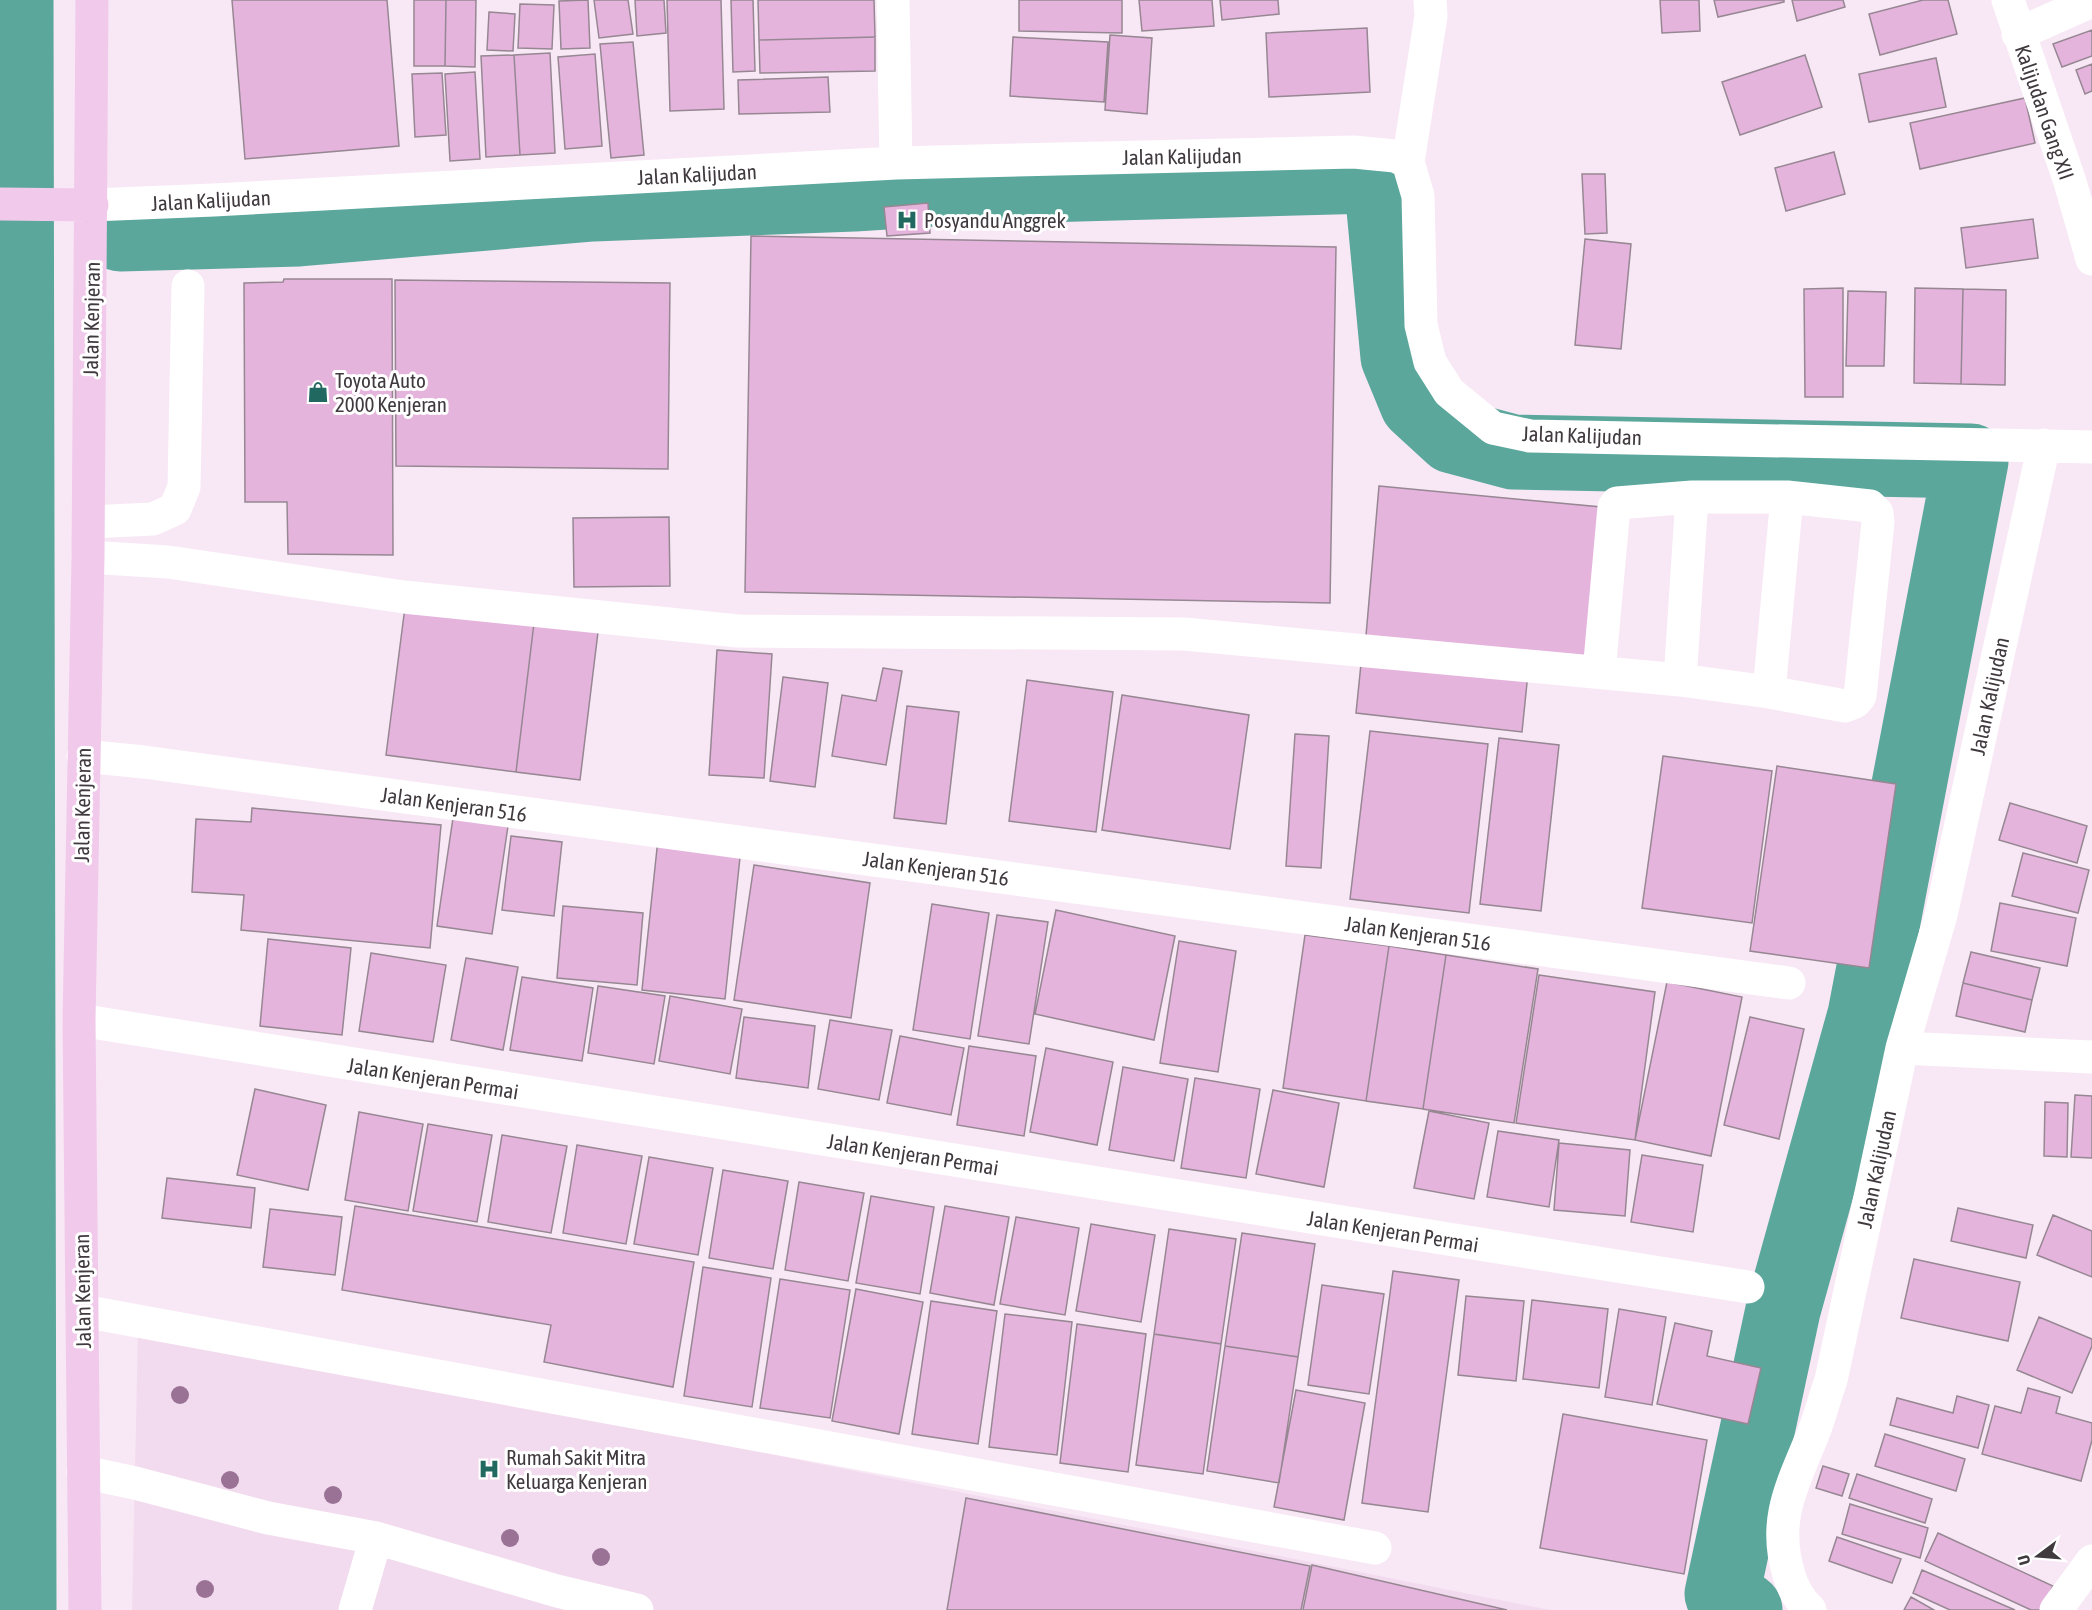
<svg xmlns="http://www.w3.org/2000/svg" width="2092" height="1610" viewBox="0 0 2092 1610" font-family="'Asap Condensed',sans-serif">
  <style>
    .built { fill: #f2dbee }
    .lines { fill: none; stroke-linecap: round; stroke-linejoin: round }
    .river { stroke: #5ba79c; stroke-width: 75 }
    .building { fill: #e5b4dd; stroke: #968793; stroke-width: 1.5 }
    .minor { stroke: #fff; stroke-width: 33 }
    .major { stroke: #f1caeb; stroke-width: 33 }
    .tree { fill: #997295 }
    .labels { text-anchor: middle; dominant-baseline: central; stroke-width: 6; stroke-linejoin: round; paint-order: stroke }
    .street-label { font-size: 21px; fill: #403a3f; stroke: #fff }
    .poi-label { font-size: 21px; fill: #403a3f; stroke: #fff; text-anchor: start }
  </style>
  <rect width="100%" height="100%" fill="#f8e8f5"/>
  <path class="built" d="M138 1328 1550 1610H132Z"/>
  <g class="lines">
    <path class="river" d="M16 0 19 1610
      M120 234 299 229 593 204 854 194 965 187 1371 176 1382 188 1398 357 1417 403 1453 436 1513 452 1971 461 1865 1015 1783 1310 1722 1594 1745 1610"/>
  </g>
  <path class="building" d="M232 0H387L399 146 245 159Z
    M414 0H446L445 66H414Z
    M446 0H476L475 67 445 66Z
    M588 0 590 48 561 49 559 1Z
    M594 0H628L633 34 599 38Z
    M635 0H664L666 33 637 36Z
    M667 0H721L724 109 670 111Z
    M731 0H753L755 71 733 72Z
    M758 0H874L875 37 759 40Z
    M1019 0H1122V33L1019 31Z
    M1139 0H1212L1214 26 1142 31Z
    M1220 0H1278L1279 14 1222 20Z
    M1660 0H1699L1700 31 1662 33Z
    M1714 0H1784V2L1718 17Z
    M1792 0H1843L1845 7 1797 21Z
    M1923 0H1948L1957 34 1880 55 1869 14Z
    M520 4 554 5 552 49 518 48Z
    M489 12 515 14 513 51 487 50Z
    M1367 28 1370 92 1269 97 1266 33Z
    M2092 30V56L2062 67 2053 44Z
    M1110 35 1152 38 1147 114 1105 110Z
    M875 37V71L760 73 759 40Z
    M1013 37 1108 42 1104 102 1010 96Z
    M633 42 644 155 611 158 600 44Z
    M550 53 555 153 520 155 514 55Z
    M595 54 602 146 565 149 558 57Z
    M514 55 520 155 486 157 481 56Z
    M1805 55 1822 107 1740 135 1722 82Z
    M1936 58 1946 107 1869 122 1859 74Z
    M2092 64V91L2085 94 2076 70Z
    M475 72 480 159 450 161 445 74Z
    M442 73 446 135 415 137 412 74Z
    M828 77 830 112 739 114 738 80Z
    M2025 98 2035 143 1920 169 1910 123Z
    M1834 152 1845 194 1786 211 1775 168Z
    M1582 174H1605L1607 233 1585 234Z
    M928 203 930 233 887 236 884 207Z
    M2033 219 2038 258 1966 268 1961 228Z
    M751 236 1336 247 1330 603 745 592Z
    M1585 239 1631 244 1621 349 1575 345Z
    M284 279H392L393 555 288 554 287 502H245L244 283 283 282Z
    M395 280 670 283 668 469 396 466Z
    M1843 288V397H1805L1804 289Z
    M1915 288 1963 289 1961 384 1914 383Z
    M1963 289 2006 290 2005 385 1961 384Z
    M1848 291 1886 292 1884 366H1846Z
    M1379 486 1612 508 1597 669 1365 647Z
    M669 517 670 586 574 587 573 518Z
    M405 607 534 623 516 772 386 755Z
    M534 623 598 632 580 780 516 772Z
    M717 650 772 654 764 778 709 775Z
    M1362 654 1528 673 1522 732 1356 713Z
    M883 668 902 671 886 765 832 756 842 695 876 701Z
    M783 677 828 683 815 787 770 781Z
    M1027 680 1113 692 1096 832 1009 821Z
    M1122 695 1249 715 1230 849 1102 830Z
    M907 706 959 712 946 824 894 818Z
    M1370 731 1488 744 1469 913 1350 899Z
    M1295 734 1329 736 1321 868 1286 866Z
    M1499 738 1559 745 1541 911 1480 904Z
    M1663 756 1772 771 1752 923 1642 908Z
    M1777 766 1896 784 1869 968 1750 951Z
    M2010 803 2087 826 2077 863 1999 840Z
    M252 808 441 825 430 948 241 930 244 895 192 892 196 819 251 822Z
    M453 818 508 826 492 934 437 926Z
    M511 836 562 842 554 916 502 910Z
    M658 839 741 848 725 999 642 990Z
    M2023 853 2089 870 2078 913 2012 896Z
    M754 865 870 883 851 1018 734 1000Z
    M2000 903 2076 918 2067 966 1991 951Z
    M932 904 989 913 970 1039 913 1030Z
    M563 906 643 913 637 985 557 978Z
    M1056 910 1175 936 1154 1040 1035 1014Z
    M997 915 1048 922 1029 1044 978 1036Z
    M1305 935 1389 946 1366 1101 1283 1088Z
    M268 939 351 948 342 1035 260 1026Z
    M1179 941 1236 951 1218 1072 1160 1063Z
    M1389 946 1446 955 1423 1109 1366 1101Z
    M1971 952 2040 968 2032 1000 1963 983Z
    M371 953 446 965 433 1042 359 1031Z
    M1446 955 1538 969 1514 1123 1423 1109Z
    M466 958 518 967 503 1050 451 1040Z
    M1539 975 1655 992 1635 1140 1516 1123Z
    M522 977 593 988 582 1061 510 1050Z
    M1667 982 1742 997 1711 1156 1635 1140Z
    M1963 983 2032 1000 2025 1032 1956 1016Z
    M598 986 665 996 654 1064 588 1053Z
    M670 996 742 1009 730 1074 659 1061Z
    M744 1017 815 1026 808 1088 736 1078Z
    M1750 1017 1804 1029 1779 1139 1724 1125Z
    M830 1020 892 1030 879 1100 818 1089Z
    M900 1036 964 1048 951 1115 887 1103Z
    M969 1046 1036 1056 1024 1136 957 1125Z
    M1046 1048 1113 1062 1097 1145 1030 1132Z
    M1123 1067 1188 1079 1174 1161 1109 1150Z
    M1195 1078 1260 1089 1246 1178 1181 1168Z
    M255 1089 326 1105 308 1190 237 1175Z
    M1273 1090 1339 1103 1324 1187 1256 1174Z
    M2075 1095 2092 1096V1158L2071 1157Z
    M2045 1102 2068 1103 2067 1157 2044 1156Z
    M1429 1111 1489 1123 1474 1199 1414 1188Z
    M359 1112 423 1124 408 1211 345 1200Z
    M428 1124 492 1135 477 1222 413 1211Z
    M1498 1131 1559 1140 1549 1207 1487 1197Z
    M502 1135 567 1146 551 1233 488 1222Z
    M1559 1143 1630 1150 1625 1216 1554 1210Z
    M577 1145 642 1156 626 1244 563 1233Z
    M1642 1155 1703 1165 1693 1232 1631 1222Z
    M649 1157 713 1168 698 1255 634 1244Z
    M723 1170 788 1181 773 1269 709 1258Z
    M167 1178 255 1188 251 1228 162 1218Z
    M799 1182 864 1193 848 1281 785 1270Z
    M871 1196 934 1207 920 1294 856 1283Z
    M355 1206 694 1262 673 1387 544 1362 551 1325 342 1290Z
    M945 1206 1009 1217 994 1305 930 1293Z
    M1958 1208 2033 1225 2026 1258 1951 1241Z
    M270 1209 342 1217 335 1275 263 1267Z
    M2053 1215 2092 1231V1277L2037 1255Z
    M1016 1217 1079 1228 1065 1315 1000 1304Z
    M1091 1224 1155 1235 1141 1322 1076 1311Z
    M1169 1229 1236 1239 1221 1344 1154 1334Z
    M1242 1233 1315 1244 1298 1357 1225 1346Z
    M1914 1259 2020 1282 2008 1341 1901 1318Z
    M703 1267 771 1278 752 1407 684 1396Z
    M1393 1271 1459 1280 1428 1512 1362 1503Z
    M780 1279 850 1290 830 1418 760 1408Z
    M1322 1285 1384 1294 1369 1394 1308 1385Z
    M856 1289 923 1302 899 1434 832 1421Z
    M1466 1296 1524 1301 1516 1381 1458 1375Z
    M1532 1300 1608 1309 1599 1388 1523 1379Z
    M931 1301 997 1311 978 1444 912 1434Z
    M1619 1309 1666 1317 1652 1405 1605 1397Z
    M1005 1314 1072 1322 1057 1455 989 1447Z
    M2039 1317 2092 1339V1346L2072 1393 2017 1370Z
    M1675 1323 1712 1331 1707 1356 1761 1368 1748 1424 1657 1404Z
    M1077 1324 1146 1334 1128 1472 1060 1463Z
    M1154 1334 1221 1344 1203 1474 1136 1465Z
    M1225 1346 1298 1357 1279 1483 1207 1471Z
    M2028 1388 2060 1397 2056 1413 2092 1423V1440L2081 1481 1982 1454 1995 1406 2021 1413Z
    M1296 1390 1365 1403 1344 1520 1274 1507Z
    M1957 1396 1989 1405 1978 1448 1890 1425 1897 1398 1953 1413Z
    M1563 1414 1707 1440 1684 1574 1540 1548Z
    M1885 1434 1965 1459 1956 1491 1875 1466Z
    M1823 1466 1849 1474 1842 1496 1816 1488Z
    M1857 1474 1932 1499 1925 1523 1849 1498Z
    M966 1498 1310 1566 1301 1610H947Z
    M1850 1504 1928 1528 1920 1558 1842 1534Z
    M1938 1533 2053 1586 2042 1610H2031L1925 1561Z
    M1837 1537 1901 1559 1892 1583 1829 1561Z
    M1312 1565 1507 1610H1303Z
    M1922 1570 2015 1610H1950L1913 1593Z
    M1911 1597 1934 1610H1904Z"/>
  <g class="lines">
    <path class="minor" d="M893 0 896 163
      M2008 0 2070 182 2092 259
      M2018 34 2092 1
      M1408 162 1431 16 1430 0
      M92 205 214 200 896 163 1354 152 1395 156 1408 162 1418 196 1421 325 1430 362 1449 392 1493 428 1530 436 2092 447
      M89 522 153 519 175 509 184 487 188 286
      M88 557 168 562 404 597 738 631 1184 634 1680 680 1769 692 1845 706 1855 702 1860 696 1878 522 1877 513 1870 506 1787 497H1692L1617 503 1614 507 1599 672
      M1680 680 1692 497
      M1769 692 1787 497
      M83 756 144 762 1789 983
      M79 1020 1748 1287
      M1902 1048 2092 1057
      M83 1311 1375 1548
      M83 1472 135 1483 268 1518 376 1538 557 1591 637 1610
      M355 1610 376 1538
      M1810 1610C1800 1601 1793 1588 1789 1575 1771 1517 1795 1481 1815 1429 1821 1413 1825 1396 1831 1380L1902 1048 1941 915 2044 445
      M2056 1610 2092 1561"/>
    <path class="major" d="M0 204 92 205
      M85 1610 79 1020 88 557 92 0"/>
  </g>
  <g class="tree">
    <circle cx="180" cy="1395" r="9"/>
    <circle cx="230" cy="1480" r="9"/>
    <circle cx="333" cy="1495" r="9"/>
    <circle cx="510" cy="1538" r="9"/>
    <circle cx="601" cy="1557" r="9"/>
    <circle cx="205" cy="1589" r="9"/>
  </g>
  <defs>
    <symbol id="hospital-bare" viewBox="-9 -9 18 18"><path d="M-5-5h3v3.5h4V-5h3V5h-3V1.5h-4V5h-3Z" fill="#216960" stroke="#fff" stroke-width="2.5" paint-order="stroke"/></symbol>
    <symbol id="shop-bare" viewBox="-9 -9 18 18"><path d="M-5-2.5h2.3a2.7 3.5 0 0 1 5.4 0H5L5.5 6h-11ZM-1.5-2.5h3a1.5 2.3 0 0 0-3 0Z" fill="#216960" stroke="#fff" stroke-width="2.5" paint-order="stroke"/></symbol>
  </defs>
  <g fill-rule="evenodd">
    <use href="#hospital-bare" x="892" y="205" width="30" height="30"/>
    <use href="#shop-bare" x="303" y="377" width="30" height="30"/>
    <use href="#hospital-bare" x="474" y="1454" width="30" height="30"/>
  </g>
  <g class="labels">
    <g class="street-label">
      <text transform="translate(2045 112) rotate(71)">Kalijudan Gang XII</text>
      <text transform="translate(1182 156) rotate(-1)">Jalan Kalijudan</text>
      <text transform="translate(697 174) rotate(-3)">Jalan Kalijudan</text>
      <text transform="translate(211 200) rotate(-3)">Jalan Kalijudan</text>
      <text transform="translate(91 319) rotate(-89)">Jalan Kenjeran</text>
      <text transform="translate(1582 435) rotate(2)">Jalan Kalijudan</text>
      <text transform="translate(1989 696) rotate(-78)">Jalan Kalijudan</text>
      <text transform="translate(454 804) rotate(8)">Jalan Kenjeran 516</text>
      <text transform="translate(82 805) rotate(-89)">Jalan Kenjeran</text>
      <text transform="translate(936 868) rotate(8)">Jalan Kenjeran 516</text>
      <text transform="translate(1418 933) rotate(8)">Jalan Kenjeran 516</text>
      <text transform="translate(433 1078) rotate(9)">Jalan Kenjeran Permai</text>
      <text transform="translate(913 1154) rotate(9)">Jalan Kenjeran Permai</text>
      <text transform="translate(1876 1169) rotate(-78)">Jalan Kalijudan</text>
      <text transform="translate(1393 1231) rotate(9)">Jalan Kenjeran Permai</text>
      <text transform="translate(82 1291) rotate(-91)">Jalan Kenjeran</text>
    </g>
    <g class="poi-label">
      <text x="924" y="220">Posyandu Anggrek</text>
      <text x="335" y="380">Toyota Auto<tspan x="335" dy="24">2000 Kenjeran</tspan></text>
      <text x="506" y="1457">Rumah Sakit Mitra<tspan x="506" dy="24">Keluarga Kenjeran</tspan></text>
    </g>
  </g>
  <g transform="translate(2038 1556) rotate(254)" stroke="#ffffff" stroke-width="4.5" paint-order="stroke">
  <path d="M0-4.5L10 22L0 15L-10 22Z" fill="#403a3f"/>
  <text y="-9" font-size="16" font-weight="bold" text-anchor="middle" fill="#403a3f">U</text>
  </g>
</svg>
